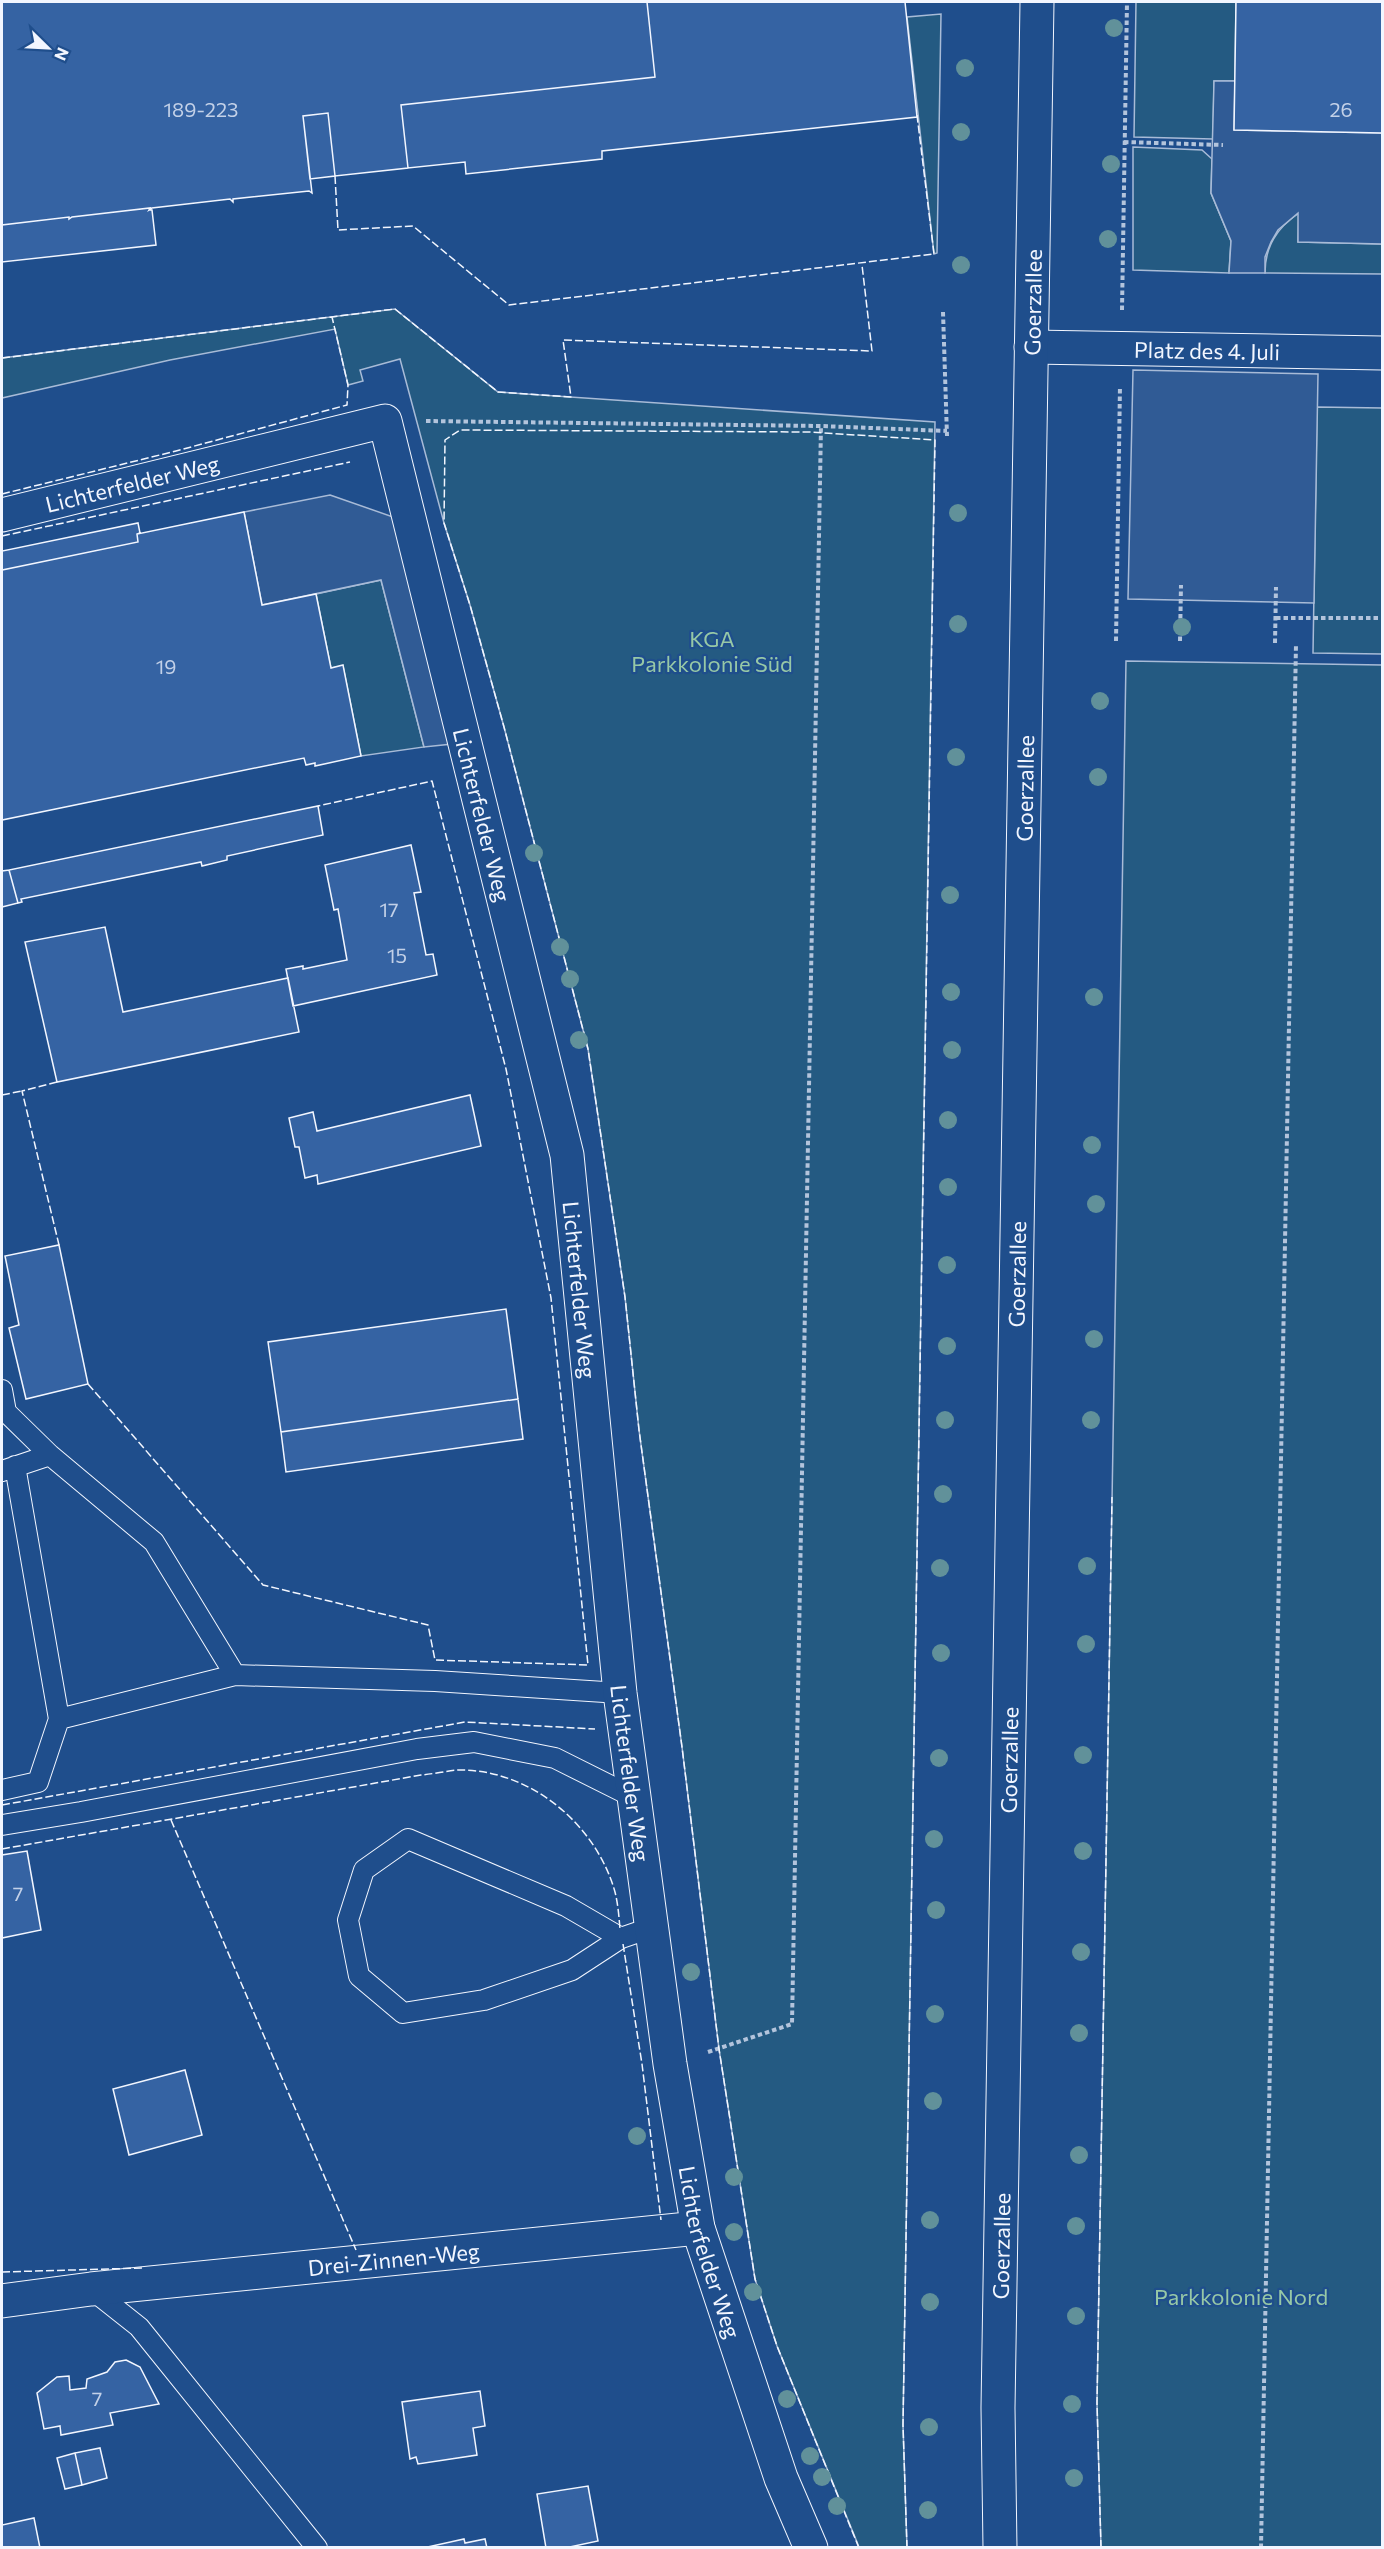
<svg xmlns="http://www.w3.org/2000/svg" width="1384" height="2549" viewBox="0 0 1384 2549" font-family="Commissioner,sans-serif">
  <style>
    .green { fill: #245a82; stroke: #a8bbd7; stroke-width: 1.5 }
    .parking { fill: #305b95; stroke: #a8bbd7; stroke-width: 1.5 }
    .building { fill: #3563a3; stroke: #f2f6ff; stroke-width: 1.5 }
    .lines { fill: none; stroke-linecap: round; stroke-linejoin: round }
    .lane-casing { stroke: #f2f6ff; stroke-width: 22 }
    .street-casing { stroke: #f2f6ff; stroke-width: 35 }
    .secondary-casing { stroke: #f2f6ff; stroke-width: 35 }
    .path { stroke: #b3c4dc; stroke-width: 4; stroke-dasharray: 4.5 3; stroke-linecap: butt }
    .lane { stroke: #1f4e8c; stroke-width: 20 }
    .street { stroke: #1f4e8c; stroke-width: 33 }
    .secondary { stroke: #1f4e8c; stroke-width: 33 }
    .fence { stroke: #f2f6ff; stroke-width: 1.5; stroke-dasharray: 8 3; stroke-linecap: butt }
    .tree { fill: #61919a }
    .labels { text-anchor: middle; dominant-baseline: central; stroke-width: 4.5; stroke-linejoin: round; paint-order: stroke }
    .number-label { font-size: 20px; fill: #c3d1e8 }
    .street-label { font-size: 22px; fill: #f2f6ff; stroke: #1f4e8c }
    .park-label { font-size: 22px; fill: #97c8a6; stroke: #1f4e8c }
  </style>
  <rect width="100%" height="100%" fill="#1f4e8c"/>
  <path class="green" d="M1136 2H1236L1235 81H1214L1213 139 1134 137Z
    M941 14 937 253 934 254 907 17Z
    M1133 147 1202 150 1212 159 1211 193 1231 241 1229 273 1133 270Z
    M1299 213 1298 242 1382 244V274L1265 273C1265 246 1277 228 1299 213Z
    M395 309 498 392 935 422 903 2425 907 2547H859L777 2346 755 2279 719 2049 682 1747 639 1430 625 1297 588 1049 504 727 470 605 444 523 400 359 360 370 363 381 348 385 335 329 170 360 2 398V358Z
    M1317 407 1382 408V654L1313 653Z
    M381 580 424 747 361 756 343 666 331 668 316 594Z
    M1126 661 1382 665V2547H1101L1097 2403Z"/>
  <path class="parking" d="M1214 81H1235L1234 130 1382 133V244L1298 242V213L1278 230 1271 242 1265 257V273H1229L1231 241 1211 193Z
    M1133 370 1318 374 1314 603 1128 599Z
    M330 495 396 518 452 744 424 747 381 580 262 605 244 512Z"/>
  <path class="building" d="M2 2H647L655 77 401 105 408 168 335 176 328 113 303 116 312 193 309 191 233 199V202L230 199 152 208 149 210 150 208 72 217 69 219V217L2 225Z
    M647 2H905L917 117 602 151V159L466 174 465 162 408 168 401 105 655 77Z
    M1236 2H1382V133L1234 130Z
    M328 113 335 176 310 179 303 116Z
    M150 208 149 210H152L156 245 2 262V225L69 217V219L72 217Z
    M244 512 262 605 316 594 331 668 343 665 361 756 315 766V763L306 765 304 758 2 820V570L138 542 137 534Z
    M138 523 140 533 137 534 138 542 2 570V551Z
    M318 806 323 835 227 856V860L202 866 201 862 21 899 22 902 18 903 9 870Z
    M411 845 421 892 414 893 426 955 433 954 437 975 293 1006 286 969 303 966V969L347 960 338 909 334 910 325 865Z
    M9 870 18 903 2 907V871Z
    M105 927 123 1012 288 978 299 1032 57 1082 25 942Z
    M470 1095 481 1146 318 1184 317 1175 305 1178 299 1147H295L289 1118 313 1112 317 1131Z
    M59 1245 88 1384 26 1399 9 1328 19 1325 5 1256Z
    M506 1309 518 1399 281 1432 268 1342Z
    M518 1399 523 1439 286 1472 281 1432Z
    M27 1851 41 1930 2 1938V1855Z
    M185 2070 202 2135 129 2155 113 2089Z
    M126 2360 140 2367 159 2404 110 2413 113 2425 61 2435 60 2426 44 2429 37 2393 57 2377 69 2376 70 2390 86 2388 87 2379 107 2372 115 2362Z
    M480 2391 485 2426 473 2428 477 2455 418 2464 416 2457 410 2459 402 2402Z
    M100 2448 107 2478 82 2485 75 2453Z
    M75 2453 82 2485 65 2489 57 2458Z
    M588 2486 598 2541 565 2548H546L537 2494Z
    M34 2518 40 2548H2V2525Z
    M464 2539 465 2543 485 2539 487 2548H423Z"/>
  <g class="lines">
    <defs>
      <path id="lane" d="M2 1390 6 1412 50 1455 154 1542 235 1675 435 1681 620 1693
        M2 1471 50 1455
        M59 1719 235 1675
        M2 1790 38 1782 59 1719 15 1466
        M2 1825 81 1812 417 1749 474 1742 555 1758 635 1798
        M621 1938 566 1906 408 1839 364 1870 348 1920 359 1976 403 2013 484 2000 572 1970 621 1938 650 1928
        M91 2289 139 2327 317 2548"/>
      <g id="street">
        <path id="s1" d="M1031 347 1382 353"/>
        <path id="s2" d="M2 515 385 421 567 1155 620 1693 670 2064 698 2228 781 2478 811 2548"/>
        <path id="s3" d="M2 2301 91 2289 698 2228"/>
      </g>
      <g id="secondary">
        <path id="s4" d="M1000 2548 998 2408 1037 2"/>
      </g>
    </defs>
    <use href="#lane" class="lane-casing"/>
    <use href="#street" class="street-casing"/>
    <use href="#secondary" class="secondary-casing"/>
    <path class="path" d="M1124 142 1223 145
      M1122 310 1127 2
      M943 312 947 436
      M426 421 821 426 947 431
      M1276 618H1382
      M1116 641 1120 386
      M1180 641 1181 585
      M1275 643 1276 587
      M708 2052 792 2024 821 426
      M1261 2548 1296 644"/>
    <use href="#lane" class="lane"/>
    <use href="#street" class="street"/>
    <use href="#secondary" class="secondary"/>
    <path class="fence" d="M335 176 338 230 413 226 509 305 934 254 917 115
      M2 358 395 309 498 392 571 397 563 340 872 351 862 265
      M2 494 176 451 347 405 348 385 332 317
      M2 536 350 462
      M57 1082 22 1091 59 1245
      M2 1095 22 1091
      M88 1384 263 1585 428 1625 435 1660 588 1665 551 1298 506 1069 432 781 318 806
      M2 1805 465 1722 595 1729
      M171 1820 356 2250
      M2 1849 421 1775C433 1774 446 1771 458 1770 530 1769 596 1824 615 1892 618 1904 619 1917 620 1929
      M623 1944 642 2064 661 2220
      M2 2272 142 2268
      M859 2548 777 2346 755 2279 719 2049 682 1747 639 1430 625 1297 588 1049 504 727 470 605 444 523 445 440 460 430 809 432 935 440 903 2425 907 2548
      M1101 2548 1097 2403 1112 1497"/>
  </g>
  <g class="tree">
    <circle cx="1114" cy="28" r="9"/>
    <circle cx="965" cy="68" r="9"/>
    <circle cx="961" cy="132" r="9"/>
    <circle cx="1111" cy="164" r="9"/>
    <circle cx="1108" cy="239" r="9"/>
    <circle cx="961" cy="265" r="9"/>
    <circle cx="958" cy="513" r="9"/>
    <circle cx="958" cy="624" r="9"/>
    <circle cx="1182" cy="627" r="9"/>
    <circle cx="1100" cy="701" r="9"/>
    <circle cx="956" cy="757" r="9"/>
    <circle cx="1098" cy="777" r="9"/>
    <circle cx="534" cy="853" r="9"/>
    <circle cx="950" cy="895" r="9"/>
    <circle cx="560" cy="947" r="9"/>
    <circle cx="570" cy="979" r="9"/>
    <circle cx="951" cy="992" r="9"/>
    <circle cx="1094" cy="997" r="9"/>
    <circle cx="579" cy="1040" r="9"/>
    <circle cx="952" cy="1050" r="9"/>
    <circle cx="948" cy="1120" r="9"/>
    <circle cx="1092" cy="1145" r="9"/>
    <circle cx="948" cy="1187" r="9"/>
    <circle cx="1096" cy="1204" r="9"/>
    <circle cx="947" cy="1265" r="9"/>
    <circle cx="1094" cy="1339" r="9"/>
    <circle cx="947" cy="1346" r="9"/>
    <circle cx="945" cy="1420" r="9"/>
    <circle cx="1091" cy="1420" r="9"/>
    <circle cx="943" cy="1494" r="9"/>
    <circle cx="1087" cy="1566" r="9"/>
    <circle cx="940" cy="1568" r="9"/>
    <circle cx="1086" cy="1644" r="9"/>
    <circle cx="941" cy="1653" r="9"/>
    <circle cx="1083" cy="1755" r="9"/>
    <circle cx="939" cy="1758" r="9"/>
    <circle cx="934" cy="1839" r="9"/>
    <circle cx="1083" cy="1851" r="9"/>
    <circle cx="936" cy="1910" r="9"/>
    <circle cx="1081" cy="1952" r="9"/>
    <circle cx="691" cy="1972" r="9"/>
    <circle cx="935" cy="2014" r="9"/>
    <circle cx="1079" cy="2033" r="9"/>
    <circle cx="933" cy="2101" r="9"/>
    <circle cx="637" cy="2136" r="9"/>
    <circle cx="1079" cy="2155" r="9"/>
    <circle cx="734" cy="2177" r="9"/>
    <circle cx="930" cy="2220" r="9"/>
    <circle cx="1076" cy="2226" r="9"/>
    <circle cx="734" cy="2232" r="9"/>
    <circle cx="753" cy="2292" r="9"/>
    <circle cx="930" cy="2302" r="9"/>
    <circle cx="1076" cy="2316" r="9"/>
    <circle cx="787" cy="2399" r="9"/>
    <circle cx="1072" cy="2404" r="9"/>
    <circle cx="929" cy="2427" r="9"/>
    <circle cx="810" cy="2456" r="9"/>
    <circle cx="822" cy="2477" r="9"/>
    <circle cx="1074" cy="2478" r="9"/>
    <circle cx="837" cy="2506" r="9"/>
    <circle cx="928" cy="2510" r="9"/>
  </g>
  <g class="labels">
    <g class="number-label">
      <text x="201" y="109">189-223</text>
      <text x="1341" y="109">26</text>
      <text x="166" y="666">19</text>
      <text x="389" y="909">17</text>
      <text x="397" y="955">15</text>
      <text x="18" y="1893">7</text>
      <text x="97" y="2398">7</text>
    </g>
    <g class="street-label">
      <text stroke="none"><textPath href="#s4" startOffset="2246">Goerzallee</textPath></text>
      <text stroke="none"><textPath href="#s1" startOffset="176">Platz des 4. Juli</textPath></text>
      <text stroke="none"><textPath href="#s2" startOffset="134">Lichterfelder Weg</textPath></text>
      <text stroke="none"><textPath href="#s4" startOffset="1760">Goerzallee</textPath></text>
      <text stroke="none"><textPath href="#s2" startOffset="800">Lichterfelder Weg</textPath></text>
      <text stroke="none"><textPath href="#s4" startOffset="1274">Goerzallee</textPath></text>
      <text stroke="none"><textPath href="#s2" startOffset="1286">Lichterfelder Weg</textPath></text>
      <text stroke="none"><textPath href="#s4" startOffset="788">Goerzallee</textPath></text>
      <text stroke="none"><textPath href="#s2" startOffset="1772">Lichterfelder Weg</textPath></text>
      <text stroke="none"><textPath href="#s4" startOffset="302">Goerzallee</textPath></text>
      <text stroke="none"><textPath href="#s2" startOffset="2258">Lichterfelder Weg</textPath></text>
      <text stroke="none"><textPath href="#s3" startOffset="394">Drei-Zinnen-Weg</textPath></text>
    </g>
    <g class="park-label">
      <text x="712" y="638">KGA<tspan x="712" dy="25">Parkkolonie Süd</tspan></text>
      <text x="1241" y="2296">Parkkolonie Nord</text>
    </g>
  </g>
  <rect width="1384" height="2549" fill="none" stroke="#f2f6ff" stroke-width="6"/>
  <g transform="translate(48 48) rotate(114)" stroke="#1f4e8c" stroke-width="4.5" paint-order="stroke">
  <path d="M0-4.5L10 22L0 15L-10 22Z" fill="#f2f6ff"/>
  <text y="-9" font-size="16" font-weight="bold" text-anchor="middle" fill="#f2f6ff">N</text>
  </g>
</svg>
